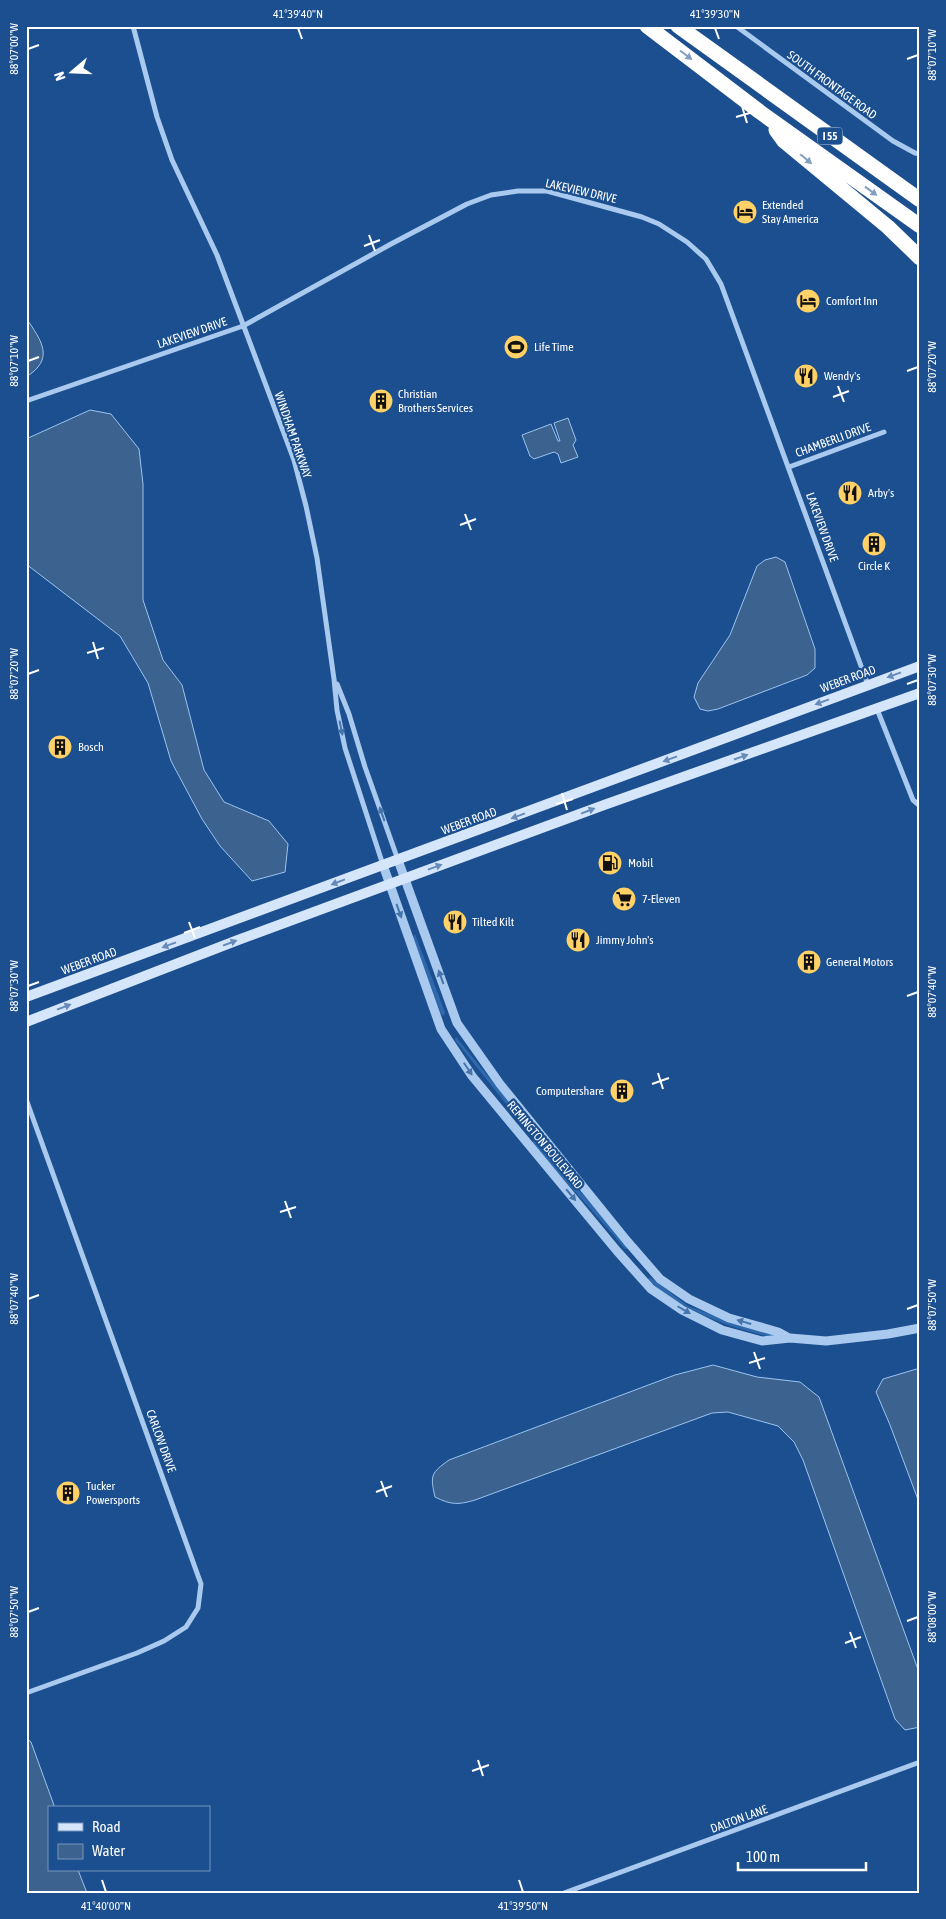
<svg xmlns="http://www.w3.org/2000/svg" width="946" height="1919" viewBox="0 0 946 1919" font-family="'Asap Condensed',sans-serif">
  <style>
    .green { fill: #2e69ad }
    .water { fill: #3c6290; stroke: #9cc4f0 }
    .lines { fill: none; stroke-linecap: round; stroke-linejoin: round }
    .minor { stroke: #a9c9ee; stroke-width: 5 }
    .tertiary { stroke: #a9c9ee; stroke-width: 9 }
    .secondary { stroke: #d6e6fa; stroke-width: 10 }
    .motorway { stroke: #fff; stroke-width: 15 }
    .oneway { fill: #829ec1 }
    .oneway2 { fill: #668bba }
    .oneway3 { fill: #4674ac }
    .ticks { fill: none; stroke: #fff; stroke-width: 2 }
    .labels { text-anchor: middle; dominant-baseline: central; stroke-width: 4.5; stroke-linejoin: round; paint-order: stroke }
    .shield { fill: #1b4f8f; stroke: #bbcadd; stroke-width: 1 }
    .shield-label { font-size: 11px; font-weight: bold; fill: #fff }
    .street-label { font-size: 12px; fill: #fff; stroke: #1b4f8f }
    .poi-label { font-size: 12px; fill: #fff; stroke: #1b4f8f; text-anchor: start }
    .neatline { fill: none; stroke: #fff; stroke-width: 2 }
    .ticks-label { font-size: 12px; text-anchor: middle; fill: #fff }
  </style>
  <rect width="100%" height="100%" fill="#1b4f8f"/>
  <path class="green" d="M415 934 445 1012 444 1016 441 1014 413 937Z
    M456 1037 513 1107 514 1110H511L455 1040Z
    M534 1140 560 1171 597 1209 628 1249H625C595 1212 562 1179 532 1143Z
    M650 1277 688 1306 732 1322 779 1334 775 1338C735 1329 703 1318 668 1296 661 1292 651 1286 648 1279Z"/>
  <path class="water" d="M26 318C42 341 55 359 26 377Z
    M90 410 111 414 139 449 143 484V600L163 660 182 685 204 770 224 802 269 821 288 844 285 872 252 881 220 846 202 819 171 761 148 683 120 636 26 564V439Z
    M568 418 576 440 573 445 578 457 561 463 558 454 554 452 534 459 530 456 522 435 551 424 558 441H560L554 423Z
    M776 557 785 562 815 649V668L807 675 718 709 708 711 700 709 694 697 698 683 730 635 757 566 765 560Z
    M713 1365 757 1377 800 1382 819 1397 920 1675V1727L905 1730 895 1719 803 1460 794 1442 778 1426 728 1412 712 1413 475 1500C458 1505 451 1505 435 1497 430 1475 431 1473 449 1460L675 1375Z
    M920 1368V1505L890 1425 876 1392 883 1379Z
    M26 1738 31 1742 55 1808H49V1870H78L87 1893H26Z"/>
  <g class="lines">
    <path class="minor" d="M133 26 157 117 172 160 217 255 294 460 306 506 317 558 334 679 337 710 345 748 383 865
      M736 26 893 141 915 153 920 154
      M26 401 243 326 391 244 467 204 491 195 518 191H547L642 217 659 224 687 242 706 259 721 284 868 685
      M789 467 884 432
      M337 684 349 714 365 767 398 860
      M877 709 913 800 920 806
      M26 1099 201 1584 198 1608 186 1627 164 1641 137 1653 26 1693
      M564 1893 920 1762"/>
    <path class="tertiary" d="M398 860 457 1023 500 1084 627 1241 660 1279 689 1299 729 1318 778 1332 789 1338
      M383 865 441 1029 472 1076 617 1251 651 1289 682 1310 722 1330 762 1341 790 1338 826 1341 888 1334 920 1328"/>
    <path class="secondary" d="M26 997 920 666
      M26 1022 238 940 604 805 920 693"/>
    <path class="motorway" d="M647 26 760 112 920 226
      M678 26 920 200
      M776 130 784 141 888 227 920 258"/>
  </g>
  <defs><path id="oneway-solid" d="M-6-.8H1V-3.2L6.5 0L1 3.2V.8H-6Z" transform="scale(1.25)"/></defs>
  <g class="oneway">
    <use href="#oneway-solid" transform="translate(686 55) rotate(37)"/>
    <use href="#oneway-solid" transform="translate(806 159) rotate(40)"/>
    <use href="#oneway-solid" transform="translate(871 191) rotate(36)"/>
  </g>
  <g class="oneway2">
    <use href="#oneway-solid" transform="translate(894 675) rotate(160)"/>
    <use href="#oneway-solid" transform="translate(822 702) rotate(160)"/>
    <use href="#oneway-solid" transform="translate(741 757) rotate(-19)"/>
    <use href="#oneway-solid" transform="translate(670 759) rotate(160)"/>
    <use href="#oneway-solid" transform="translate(588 811) rotate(-21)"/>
    <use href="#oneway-solid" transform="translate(518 816) rotate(160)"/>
    <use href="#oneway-solid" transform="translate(435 867) rotate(-20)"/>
    <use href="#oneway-solid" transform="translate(338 882) rotate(159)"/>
    <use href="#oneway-solid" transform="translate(230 943) rotate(-21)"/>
    <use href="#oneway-solid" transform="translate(169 945) rotate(160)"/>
    <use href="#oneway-solid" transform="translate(64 1007) rotate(-21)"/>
  </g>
  <g class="oneway3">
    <use href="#oneway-solid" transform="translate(341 728) rotate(78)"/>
    <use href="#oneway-solid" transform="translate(382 814) rotate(-110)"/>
    <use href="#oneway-solid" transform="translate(399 911) rotate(70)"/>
    <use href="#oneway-solid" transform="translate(441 977) rotate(-110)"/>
    <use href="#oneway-solid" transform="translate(468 1069) rotate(56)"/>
    <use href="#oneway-solid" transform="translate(571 1195) rotate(50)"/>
    <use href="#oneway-solid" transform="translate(684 1310) rotate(30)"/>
    <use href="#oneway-solid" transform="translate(744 1322) rotate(-164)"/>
  </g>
  <path class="ticks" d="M298 28 302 39M715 28 719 39M28 49 39 45M907 59 918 55M742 106 747 123M736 117 753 112M369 235 375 251M364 246 380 240M28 361 39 357M907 371 918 367M838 386 844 402M833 397 849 391M465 514 471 530M460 525 476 519M93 642 98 659M87 653 104 648M28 674 39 670M907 684 918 680M562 793 567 810M556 804 573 799M189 922 195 938M184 933 200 927M28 986 39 982M907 996 918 992M658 1073 663 1089M652 1084 669 1078M285 1201 291 1218M280 1212 296 1207M28 1299 39 1295M907 1309 918 1305M754 1352 760 1369M749 1363 765 1358M381 1481 387 1497M376 1492 392 1486M28 1612 39 1608M907 1621 918 1617M850 1632 856 1648M845 1643 861 1637M478 1760 483 1776M472 1771 489 1765M102 1880 106 1892M519 1880 523 1892"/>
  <defs>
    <symbol id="hotel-disc" viewBox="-11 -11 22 22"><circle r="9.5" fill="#ffd166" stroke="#1b4f8f"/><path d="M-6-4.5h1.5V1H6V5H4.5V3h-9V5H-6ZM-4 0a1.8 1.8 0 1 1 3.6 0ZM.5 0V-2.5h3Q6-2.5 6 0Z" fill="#111"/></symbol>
    <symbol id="stadium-disc" viewBox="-11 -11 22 22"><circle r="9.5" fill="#ffd166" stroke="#1b4f8f"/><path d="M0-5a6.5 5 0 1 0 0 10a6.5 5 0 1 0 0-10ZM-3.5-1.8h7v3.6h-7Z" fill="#111"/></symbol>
    <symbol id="restaurant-disc" viewBox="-11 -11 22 22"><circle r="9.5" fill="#ffd166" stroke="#1b4f8f"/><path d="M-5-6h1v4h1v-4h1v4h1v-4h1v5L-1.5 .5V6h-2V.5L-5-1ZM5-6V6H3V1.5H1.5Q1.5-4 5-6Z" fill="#111"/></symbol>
    <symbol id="building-disc" viewBox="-11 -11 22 22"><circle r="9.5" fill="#ffd166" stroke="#1b4f8f"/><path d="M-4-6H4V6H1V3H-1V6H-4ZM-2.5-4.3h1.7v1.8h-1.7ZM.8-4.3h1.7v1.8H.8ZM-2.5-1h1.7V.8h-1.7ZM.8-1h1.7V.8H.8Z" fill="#111"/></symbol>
    <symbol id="fuel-disc" viewBox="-11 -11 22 22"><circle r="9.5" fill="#ffd166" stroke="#1b4f8f"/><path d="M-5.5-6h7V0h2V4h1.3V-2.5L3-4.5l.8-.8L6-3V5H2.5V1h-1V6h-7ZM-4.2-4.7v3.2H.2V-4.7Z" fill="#111"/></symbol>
    <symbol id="supermarket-disc" viewBox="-11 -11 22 22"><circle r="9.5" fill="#ffd166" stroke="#1b4f8f"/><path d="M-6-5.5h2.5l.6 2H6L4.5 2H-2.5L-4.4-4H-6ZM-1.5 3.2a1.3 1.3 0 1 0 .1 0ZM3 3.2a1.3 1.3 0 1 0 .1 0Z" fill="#111"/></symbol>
  </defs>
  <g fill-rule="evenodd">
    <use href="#hotel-disc" x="731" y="198" width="28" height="28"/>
    <use href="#hotel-disc" x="794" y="287" width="28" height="28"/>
    <use href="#stadium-disc" x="502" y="333" width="28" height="28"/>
    <use href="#restaurant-disc" x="792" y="362" width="28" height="28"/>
    <use href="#building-disc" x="367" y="387" width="28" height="28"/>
    <use href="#restaurant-disc" x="836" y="479" width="28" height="28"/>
    <use href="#building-disc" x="860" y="530" width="28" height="28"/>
    <use href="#building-disc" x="46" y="733" width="28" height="28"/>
    <use href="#fuel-disc" x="596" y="849" width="28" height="28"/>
    <use href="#supermarket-disc" x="610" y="885" width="28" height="28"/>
    <use href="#restaurant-disc" x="441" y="908" width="28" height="28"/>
    <use href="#restaurant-disc" x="564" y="926" width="28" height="28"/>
    <use href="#building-disc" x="795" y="948" width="28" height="28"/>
    <use href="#building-disc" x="608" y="1077" width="28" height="28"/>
    <use href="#building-disc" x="54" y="1479" width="28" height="28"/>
  </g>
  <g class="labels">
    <rect class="shield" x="817.5" y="127.5" width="25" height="17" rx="4"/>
    <g class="shield-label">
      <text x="830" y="136">I 55</text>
    </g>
    <g class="street-label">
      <text transform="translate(832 85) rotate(36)">SOUTH FRONTAGE ROAD</text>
      <text transform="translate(581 191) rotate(13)">LAKEVIEW DRIVE</text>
      <text transform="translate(192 333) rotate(-19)">LAKEVIEW DRIVE</text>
      <text transform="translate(293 435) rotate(71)">WINDHAM PARKWAY</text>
      <text transform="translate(833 440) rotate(-20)">CHAMBERLI DRIVE</text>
      <text transform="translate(822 527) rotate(70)">LAKEVIEW DRIVE</text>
      <text transform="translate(848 679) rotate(-20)">WEBER ROAD</text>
      <text transform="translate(469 821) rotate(-20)">WEBER ROAD</text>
      <text transform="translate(89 961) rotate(-20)">WEBER ROAD</text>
      <text transform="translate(545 1145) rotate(50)">REMINGTON BOULEVARD</text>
      <text transform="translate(161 1441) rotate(70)">CARLOW DRIVE</text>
      <text transform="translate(739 1819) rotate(-20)">DALTON LANE</text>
    </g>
    <g class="poi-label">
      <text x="762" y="205">Extended<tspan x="762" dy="14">Stay America</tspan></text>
      <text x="826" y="301">Comfort Inn</text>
      <text x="534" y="347">Life Time</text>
      <text x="824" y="376">Wendy's</text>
      <text x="398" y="394">Christian<tspan x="398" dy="14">Brothers Services</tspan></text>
      <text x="868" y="493">Arby's</text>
      <text x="874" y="566" text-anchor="middle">Circle K</text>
      <text x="78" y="747">Bosch</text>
      <text x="628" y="863">Mobil</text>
      <text x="642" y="899">7-Eleven</text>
      <text x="472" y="922">Tilted Kilt</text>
      <text x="596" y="940">Jimmy John's</text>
      <text x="826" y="962">General Motors</text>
      <text x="604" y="1091" text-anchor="end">Computershare</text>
      <text x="86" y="1486">Tucker<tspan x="86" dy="14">Powersports</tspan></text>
    </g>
  </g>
  <rect width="946" height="1919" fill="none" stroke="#1b4f8f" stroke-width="55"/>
  <rect x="48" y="1806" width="162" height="65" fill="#1b4f8f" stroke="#7695bc"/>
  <rect x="58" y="1823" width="25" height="8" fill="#d6e6fa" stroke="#7695bc"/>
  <text x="92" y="1832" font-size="15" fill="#ffffff">Road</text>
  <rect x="58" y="1844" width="25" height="15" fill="#3c6290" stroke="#7695bc"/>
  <text x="92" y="1856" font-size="15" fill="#ffffff">Water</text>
  <g transform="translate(72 72) rotate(251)" stroke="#1b4f8f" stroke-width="4" paint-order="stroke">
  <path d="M0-4L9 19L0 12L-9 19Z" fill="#ffffff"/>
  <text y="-8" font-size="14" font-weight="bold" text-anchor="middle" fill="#ffffff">N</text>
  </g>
  <path d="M738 1862v8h128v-8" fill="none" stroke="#ffffff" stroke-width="2.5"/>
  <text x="746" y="1862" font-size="15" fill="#ffffff" stroke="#1b4f8f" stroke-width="4" paint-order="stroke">100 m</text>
  <rect x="28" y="28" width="890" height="1864" class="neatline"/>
  <g class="ticks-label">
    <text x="298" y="18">41°39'40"N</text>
    <text x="715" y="18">41°39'30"N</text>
    <text transform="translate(14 49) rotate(-90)" y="4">88°07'00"W</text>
    <text transform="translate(932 55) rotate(-90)" y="4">88°07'10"W</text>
    <text transform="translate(14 361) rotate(-90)" y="4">88°07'10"W</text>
    <text transform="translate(932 367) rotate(-90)" y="4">88°07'20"W</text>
    <text transform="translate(14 674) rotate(-90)" y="4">88°07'20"W</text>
    <text transform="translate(932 680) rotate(-90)" y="4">88°07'30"W</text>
    <text transform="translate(14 986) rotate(-90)" y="4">88°07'30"W</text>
    <text transform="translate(932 992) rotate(-90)" y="4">88°07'40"W</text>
    <text transform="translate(14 1299) rotate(-90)" y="4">88°07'40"W</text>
    <text transform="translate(932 1305) rotate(-90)" y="4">88°07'50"W</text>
    <text transform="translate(14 1612) rotate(-90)" y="4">88°07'50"W</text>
    <text transform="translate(932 1617) rotate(-90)" y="4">88°08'00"W</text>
    <text x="106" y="1910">41°40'00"N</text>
    <text x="523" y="1910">41°39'50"N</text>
  </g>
</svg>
